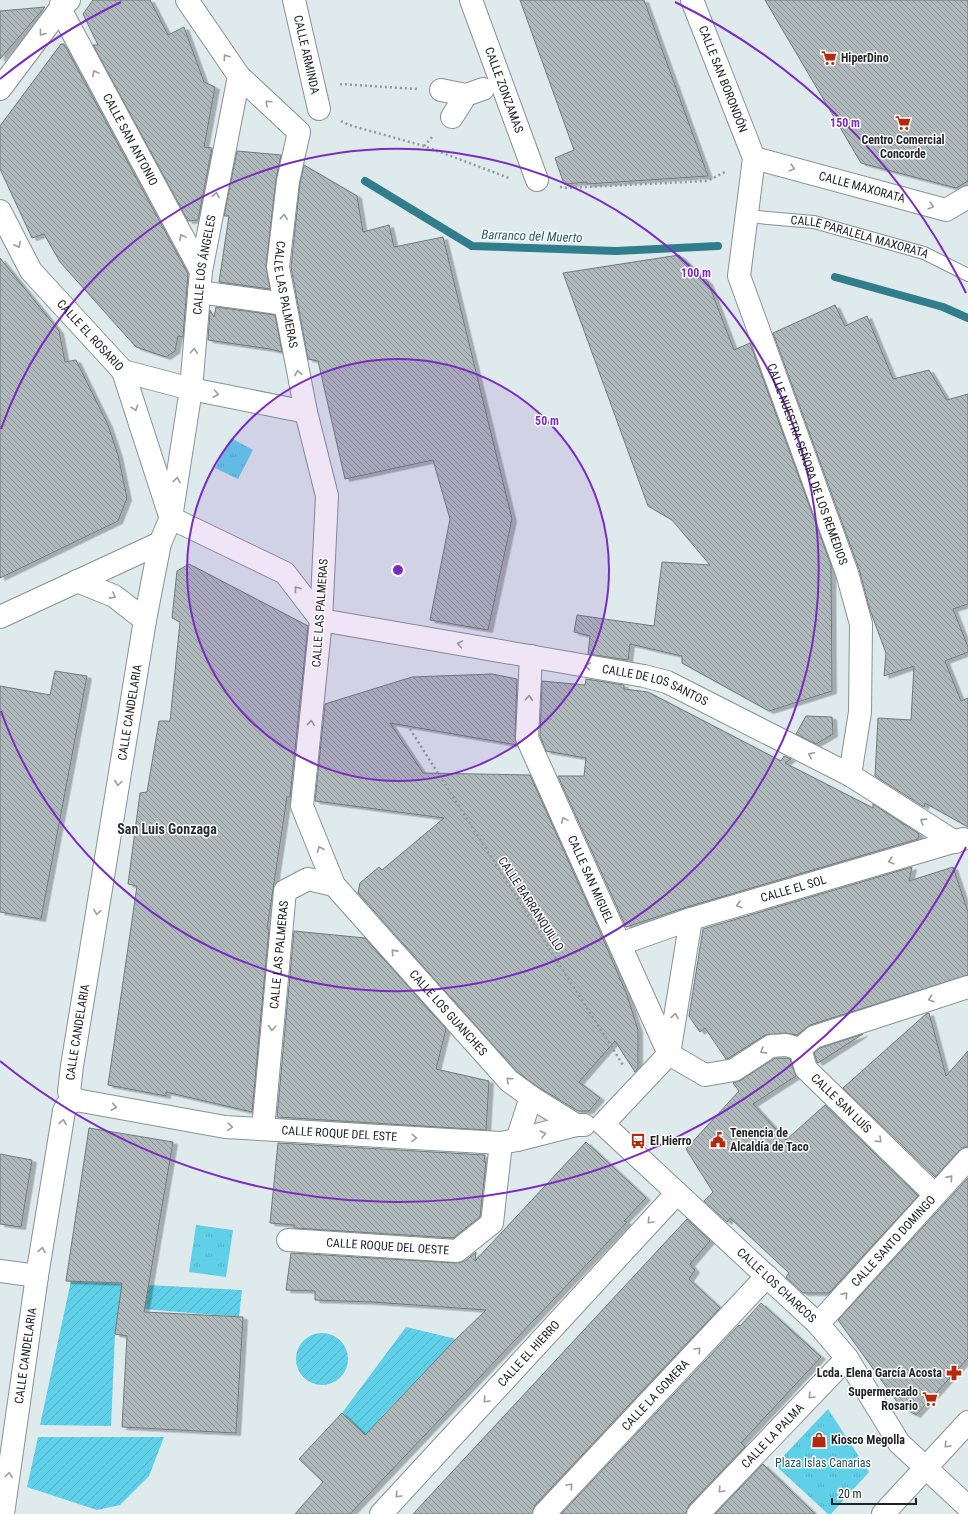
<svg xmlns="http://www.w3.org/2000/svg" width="968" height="1514" viewBox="0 0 968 1514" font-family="'Roboto Condensed',sans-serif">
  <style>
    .grass { fill: url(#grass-tufts) }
    .garden { fill: url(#garden-furrows) }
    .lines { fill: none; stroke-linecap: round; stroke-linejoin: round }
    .stream { stroke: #327d8b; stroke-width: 8 }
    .building { fill: url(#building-back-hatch); stroke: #717a7c; filter: url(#shadow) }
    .lane-casing { stroke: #889294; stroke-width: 14 }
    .street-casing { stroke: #889294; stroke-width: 24 }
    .secondary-casing { stroke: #889294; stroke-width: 24 }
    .path { stroke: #92999b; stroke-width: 2.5; stroke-dasharray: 2 3; stroke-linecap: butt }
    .lane { stroke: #fff; stroke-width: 12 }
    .street { stroke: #fff; stroke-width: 22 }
    .secondary { stroke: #fff; stroke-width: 22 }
    .oneway { stroke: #9b9c9c }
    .ring { fill: none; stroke: #7b2cbf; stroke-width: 2 }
    .labels { text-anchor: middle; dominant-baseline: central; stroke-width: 3; stroke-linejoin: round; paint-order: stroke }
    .street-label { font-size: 12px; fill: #202324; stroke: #fff }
    .poi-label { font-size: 12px; font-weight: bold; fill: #202324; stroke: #fff; text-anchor: start }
    .park-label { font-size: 12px; fill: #1a5560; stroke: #fff }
    .water-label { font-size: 13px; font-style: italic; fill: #255e69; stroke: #fff }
    .quarter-label { font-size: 14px; font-weight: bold; fill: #252d2f; stroke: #fff }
    .centre { fill: #7b2cbf; stroke: #fff; stroke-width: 2 }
    .ring-label { font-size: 12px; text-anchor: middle; font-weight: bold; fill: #7b2cbf; stroke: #fff; stroke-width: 3; stroke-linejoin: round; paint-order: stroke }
  </style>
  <defs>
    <pattern id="grass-tufts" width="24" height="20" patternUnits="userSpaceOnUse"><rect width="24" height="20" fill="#5fd0e7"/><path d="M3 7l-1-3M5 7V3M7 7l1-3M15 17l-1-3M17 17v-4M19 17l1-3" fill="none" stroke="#52b2c6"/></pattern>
    <pattern id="garden-furrows" width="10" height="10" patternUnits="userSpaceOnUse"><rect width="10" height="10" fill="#5fd0e7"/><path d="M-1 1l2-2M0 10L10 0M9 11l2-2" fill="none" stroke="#52b2c6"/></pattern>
    <pattern id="building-back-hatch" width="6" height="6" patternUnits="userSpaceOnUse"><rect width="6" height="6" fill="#afb9bb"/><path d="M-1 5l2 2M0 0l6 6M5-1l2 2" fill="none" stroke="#8e9698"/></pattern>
    <filter id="shadow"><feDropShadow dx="4.5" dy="2.5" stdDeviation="0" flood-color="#0004"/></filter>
  </defs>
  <rect width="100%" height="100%" fill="#dfeaec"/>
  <path class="grass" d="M231 438 253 450 238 479 215 468Z
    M196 1225 233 1230 226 1277 189 1272Z
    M828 1409 869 1472 831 1514H828L775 1465Z"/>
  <path class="garden" d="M71 1281 242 1290 239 1317 120 1307 115 1334 111 1426 40 1425Z
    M406 1327 456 1339 384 1414 366 1436 342 1413Z
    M296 1359a26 26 0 1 1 52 0a26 26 0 1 1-52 0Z
    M38 1437H164L149 1476 120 1505 97 1510 27 1487Z"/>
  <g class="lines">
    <path class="stream" d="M365 181 472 246 616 251 718 246
      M835 277 943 307 968 318"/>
  </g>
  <path class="building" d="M93 0H150L168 35 184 27 204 82 215 87 204 147 212 148 198 220 188 221 93 45H98L83 14Z
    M520 0H644L708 176 587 184V182L564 184 555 158 574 150Z
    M765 0H968V181L956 188 861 163Z
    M45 7 0 59V11Z
    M61 44H64L188 274 183 337 178 336 175 351 166 357 136 347 60 262 44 234 32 238 0 169V126Z
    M237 151 281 155 276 179 266 266 270 289 219 282 229 216H224Z
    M304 165 357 196 363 232 389 225 394 247 443 237 512 519 488 630 430 620 450 519 433 460 345 479 318 361 308 359 291 267 300 183Z
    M679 255 708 282 734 350 750 343 831 565 832 691 769 711 682 663V656L630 644 628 660 588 654 590 636 574 632 577 615 654 626 662 562 710 565 672 520 648 506 563 273Z
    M0 258 59 331 65 362 76 360 108 425 118 455 127 498 118 521 0 578Z
    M835 305 845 326 867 316 893 379 929 370 947 400 968 394V604L953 609 968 647V652L945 661 961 701 968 698V827L925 803 924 807 875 776 878 718 911 720 914 666 884 676 886 653 870 610 859 569 773 333Z
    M216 307 275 315 282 352 270 349 208 340 210 310 214 317Z
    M189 564 308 626 290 797H287L267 929H269L252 1112 166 1092V1096L108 1085 137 886 128 884 140 793 147 792 159 721H170L180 622 172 618 177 571Z
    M55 671 87 676 41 919 0 912V686L50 695Z
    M492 674 517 679 515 737 517 745 390 723 423 773 530 775 601 934 627 995 638 1030V1068L635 1072 615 1041 579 1082 600 1098 589 1111H578L538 1087 517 1072 358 893 360 883 379 867 382 870 444 818 315 801 325 704 412 677Z
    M586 679 624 685V689L648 692 781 761 784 756 791 759 785 763 873 808V804L919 834 918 839 687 907 626 927 558 776H584L586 758 546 751 540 736 542 681 585 685Z
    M806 716 832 717 833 734 816 744 796 734Z
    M912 867 909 881 953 867 968 912V975L810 1025 797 1035 785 1033 765 1035 729 1058 726 1059 705 1028 700 1032 689 1016 703 929Z
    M294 931 365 938 446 1029 436 1069 489 1081 486 1130 277 1117Z
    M929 1013 946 1076 968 1051V1147H964L959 1151 935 1177 843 1088 926 1014Z
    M863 1034 818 1063 817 1062 814 1053 820 1048Z
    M775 1058H785L790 1059 796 1076 753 1104 786 1140 825 1105 918 1196 829 1293H803L786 1277 789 1273 730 1218 727 1222 704 1201 713 1192 686 1149 739 1091 733 1083 741 1080Z
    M89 1128 173 1142 144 1312 243 1317 236 1433 122 1427 127 1336 115 1334 122 1283 66 1281Z
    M586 1142 646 1198 624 1221 627 1222 350 1514H295L323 1482 299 1459 342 1413 365 1435 453 1342 486 1310 372 1302 315 1300V1291L286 1290 291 1253 456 1263 465 1261 476 1252 475 1261Z
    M278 1143 485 1155 484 1162H486L480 1217 453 1238 294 1228V1225L270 1223Z
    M0 1154 32 1160 21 1227 0 1224Z
    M968 1178V1358L916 1415 900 1406 838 1320Z
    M687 1219 710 1241 690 1264 695 1270 689 1279 720 1308 535 1505 532 1514H413Z
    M761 1303 821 1357 741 1443 745 1447 689 1505 686 1514H561L739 1325 740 1326Z
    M763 1464 815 1514H715Z"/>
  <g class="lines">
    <defs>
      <g id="lane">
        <path id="s1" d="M746 216 814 222 924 253 968 275"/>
      </g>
      <g id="street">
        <path id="s2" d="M69 0 60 9 201 271"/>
        <path id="s3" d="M294 0 319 109"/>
        <path id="s4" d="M471 0 537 180"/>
        <path id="s5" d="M692 0 754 158 739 276 847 573 861 624 860 712 850 775"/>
        <path id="s6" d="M239 76 299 132 288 181 278 267 306 412 327 496 321 620 302 806 334 885 509 1081 531 1097 576 1125"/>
        <path d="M0 89 60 9 62 0"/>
        <path d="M441 90 466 95"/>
        <path d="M452 117 466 95 483 89"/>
        <path id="s7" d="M754 158 946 210 968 197"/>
        <path id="s8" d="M0 211 31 271 123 371 169 513"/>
        <path d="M199 292 285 304"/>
        <path d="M123 371 191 389 306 412"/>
        <path d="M171 518 285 573 321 620"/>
        <path d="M77 581 114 596 145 620"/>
        <path d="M0 617 160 543"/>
        <path id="s9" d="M321 620 644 676 667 682 850 775 955 842"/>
        <path id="s10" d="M531 656 527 738 669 1054"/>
        <path id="s11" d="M620 944 691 919 963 839"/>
        <path id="s12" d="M800 1049 806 1069 935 1195"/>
        <path d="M800 1049 814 1037 968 987"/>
        <path d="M669 1054 705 1075 734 1070 771 1046 786 1045 800 1049"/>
        <path d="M669 1054 691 919"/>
        <path id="s13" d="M76 1100 69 1092 72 1066 145 620 160 543 171 518 191 389 201 271 239 76 187 0"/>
        <path id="s14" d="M76 1100 225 1127 501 1143 517 1140 576 1125H584"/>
        <path id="s15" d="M603 1124 818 1324 847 1358 899 1443 968 1507"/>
        <path d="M603 1124 669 1054"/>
        <path id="s16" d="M263 1129 285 891 308 879 334 885"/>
        <path d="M517 1140 531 1097"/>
        <path id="s17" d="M288 1240 457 1251 492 1223 501 1143"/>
        <path d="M0 1271 37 1276"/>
        <path id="s18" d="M818 1324 968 1159"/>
        <path id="s19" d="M3 1514 37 1276 64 1111 67 1105 76 1100"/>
        <path id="s20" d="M381 1514 677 1193"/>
        <path id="s21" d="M544 1514 767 1276"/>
        <path id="s22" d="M698 1514 847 1358"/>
      </g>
      <path id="secondary" d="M883 1514 968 1422"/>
    </defs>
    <use href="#lane" class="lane-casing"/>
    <use href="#street" class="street-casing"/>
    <use href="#secondary" class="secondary-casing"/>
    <path class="path" d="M340 84 417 89
      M341 121 349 125 424 146 509 178
      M424 146 434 135
      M560 187 566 188 707 181 727 171
      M410 729 623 1065"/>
    <use href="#lane" class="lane"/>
    <use href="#street" class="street"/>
    <use href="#secondary" class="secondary"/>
  </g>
  <defs><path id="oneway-chevron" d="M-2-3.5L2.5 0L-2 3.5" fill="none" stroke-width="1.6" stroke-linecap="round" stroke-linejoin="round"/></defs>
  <g class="oneway">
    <use href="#oneway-chevron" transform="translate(42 33) rotate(128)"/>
    <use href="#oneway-chevron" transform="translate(226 57) rotate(-124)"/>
    <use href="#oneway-chevron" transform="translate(95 73) rotate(-118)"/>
    <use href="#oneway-chevron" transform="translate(268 103) rotate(-137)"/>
    <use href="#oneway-chevron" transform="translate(792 168) rotate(15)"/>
    <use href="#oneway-chevron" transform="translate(216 195) rotate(-79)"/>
    <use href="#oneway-chevron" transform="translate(931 206) rotate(15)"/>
    <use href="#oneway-chevron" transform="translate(284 217) rotate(-84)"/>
    <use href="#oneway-chevron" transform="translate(182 237) rotate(-118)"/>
    <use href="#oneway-chevron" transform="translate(18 245) rotate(63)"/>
    <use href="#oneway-chevron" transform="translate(194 351) rotate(-85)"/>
    <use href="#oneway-chevron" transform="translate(298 373) rotate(-101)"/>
    <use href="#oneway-chevron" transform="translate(216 394) rotate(11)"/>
    <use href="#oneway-chevron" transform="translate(135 408) rotate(72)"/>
    <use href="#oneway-chevron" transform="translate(177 480) rotate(-81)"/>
    <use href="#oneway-chevron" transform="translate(297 589) rotate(-127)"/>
    <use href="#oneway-chevron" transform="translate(113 596) rotate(29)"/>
    <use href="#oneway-chevron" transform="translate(460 644) rotate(-170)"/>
    <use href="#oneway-chevron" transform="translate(588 666) rotate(-170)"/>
    <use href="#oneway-chevron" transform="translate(529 698) rotate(-87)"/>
    <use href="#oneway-chevron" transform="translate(311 723) rotate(-84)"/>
    <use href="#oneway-chevron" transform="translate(811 755) rotate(-153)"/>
    <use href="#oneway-chevron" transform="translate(118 783) rotate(99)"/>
    <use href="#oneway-chevron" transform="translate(564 820) rotate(-114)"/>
    <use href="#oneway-chevron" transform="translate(923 821) rotate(-147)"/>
    <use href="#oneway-chevron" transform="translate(320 849) rotate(-112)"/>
    <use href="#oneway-chevron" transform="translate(891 861) rotate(164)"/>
    <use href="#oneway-chevron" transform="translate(739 905) rotate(164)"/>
    <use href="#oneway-chevron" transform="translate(97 912) rotate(99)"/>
    <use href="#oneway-chevron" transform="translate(394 952) rotate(-132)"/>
    <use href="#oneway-chevron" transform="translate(931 999) rotate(162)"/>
    <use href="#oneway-chevron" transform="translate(675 1016) rotate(-81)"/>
    <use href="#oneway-chevron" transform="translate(272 1028) rotate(95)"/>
    <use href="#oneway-chevron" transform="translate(763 1051) rotate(148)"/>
    <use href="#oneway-chevron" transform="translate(509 1080) rotate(-138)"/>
    <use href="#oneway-chevron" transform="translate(114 1107) rotate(11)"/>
    <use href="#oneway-chevron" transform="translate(63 1122) rotate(-81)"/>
    <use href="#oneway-chevron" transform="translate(230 1127) rotate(4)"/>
    <use href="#oneway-chevron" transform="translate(543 1134) rotate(-14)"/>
    <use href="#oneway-chevron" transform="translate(414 1138) rotate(3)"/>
    <use href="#oneway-chevron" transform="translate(879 1140) rotate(44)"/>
    <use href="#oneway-chevron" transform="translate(950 1178) rotate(-48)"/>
    <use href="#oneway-chevron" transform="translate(650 1221) rotate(133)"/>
    <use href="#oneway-chevron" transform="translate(42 1250) rotate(-81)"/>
    <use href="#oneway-chevron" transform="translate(845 1295) rotate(-48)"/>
    <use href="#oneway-chevron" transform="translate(698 1350) rotate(-47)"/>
    <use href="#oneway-chevron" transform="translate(811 1396) rotate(134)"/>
    <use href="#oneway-chevron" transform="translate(486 1400) rotate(133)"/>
    <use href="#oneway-chevron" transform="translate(947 1445) rotate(133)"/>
    <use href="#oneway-chevron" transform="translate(9 1475) rotate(-82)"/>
    <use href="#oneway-chevron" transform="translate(570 1486) rotate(-47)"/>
    <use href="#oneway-chevron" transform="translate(721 1490) rotate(133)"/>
    <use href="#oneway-chevron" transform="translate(398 1495) rotate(133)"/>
  </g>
  <circle cx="398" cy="570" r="211" fill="#7b2cbf" fill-opacity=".12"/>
  <g class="ring">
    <circle cx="398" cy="570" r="211"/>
    <path d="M1 429A421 421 0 1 1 1 711"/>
    <path d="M966 847A632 632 0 0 1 0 1061M0 79A632 632 0 0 1 121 2M675 2A632 632 0 0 1 966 293"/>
  </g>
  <defs>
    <symbol id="supermarket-bare" viewBox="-9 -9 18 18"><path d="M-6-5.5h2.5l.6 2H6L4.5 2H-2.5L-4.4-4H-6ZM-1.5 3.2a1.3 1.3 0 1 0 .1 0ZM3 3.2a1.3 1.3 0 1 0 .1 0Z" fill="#b5290d" stroke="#fff" stroke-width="2.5" paint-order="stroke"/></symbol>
    <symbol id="civic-bare" viewBox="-9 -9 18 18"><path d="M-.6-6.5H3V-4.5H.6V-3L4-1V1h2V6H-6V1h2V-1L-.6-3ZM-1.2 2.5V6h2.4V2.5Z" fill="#b5290d" stroke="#fff" stroke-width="2.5" paint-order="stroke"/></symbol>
    <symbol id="bus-bare" viewBox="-9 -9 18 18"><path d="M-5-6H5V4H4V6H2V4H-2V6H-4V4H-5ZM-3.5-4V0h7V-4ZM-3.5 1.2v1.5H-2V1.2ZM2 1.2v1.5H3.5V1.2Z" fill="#b5290d" stroke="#fff" stroke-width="2.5" paint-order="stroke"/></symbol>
    <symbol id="pharmacy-bare" viewBox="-9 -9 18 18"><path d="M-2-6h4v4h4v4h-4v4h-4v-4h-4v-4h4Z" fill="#b5290d" stroke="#fff" stroke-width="2.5" paint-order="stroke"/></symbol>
    <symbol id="shop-bare" viewBox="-9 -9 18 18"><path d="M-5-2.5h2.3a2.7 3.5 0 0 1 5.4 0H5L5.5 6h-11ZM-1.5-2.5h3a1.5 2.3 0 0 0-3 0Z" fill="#b5290d" stroke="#fff" stroke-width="2.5" paint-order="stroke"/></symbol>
  </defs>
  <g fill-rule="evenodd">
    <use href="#supermarket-bare" x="818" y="47" width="22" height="22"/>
    <use href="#supermarket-bare" x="892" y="112" width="22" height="22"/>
    <use href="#civic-bare" x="707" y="1129" width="22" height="22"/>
    <use href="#bus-bare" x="627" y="1130" width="22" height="22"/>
    <use href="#pharmacy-bare" x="943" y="1362" width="22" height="22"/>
    <use href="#supermarket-bare" x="919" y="1388" width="22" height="22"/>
    <use href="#shop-bare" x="808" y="1429" width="22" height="22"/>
  </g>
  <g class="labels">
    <g class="street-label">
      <text stroke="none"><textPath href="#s3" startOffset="56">CALLE ARMINDA</textPath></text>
      <text stroke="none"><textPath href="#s5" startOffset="85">CALLE SAN BORONDÓN</textPath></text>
      <text stroke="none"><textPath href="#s4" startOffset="96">CALLE ZONZAMAS</textPath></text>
      <text stroke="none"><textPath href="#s2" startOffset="161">CALLE SAN ANTONIO</textPath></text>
      <text stroke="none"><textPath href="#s7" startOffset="112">CALLE MAXORATA</textPath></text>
      <text stroke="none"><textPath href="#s1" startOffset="116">CALLE PARALELA MAXORATA</textPath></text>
      <text stroke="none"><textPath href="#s13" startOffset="850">CALLE LOS ÁNGELES</textPath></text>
      <text stroke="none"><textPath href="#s6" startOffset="247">CALLE LAS PALMERAS</textPath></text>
      <text stroke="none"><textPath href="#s8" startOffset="155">CALLE EL ROSARIO</textPath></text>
      <text stroke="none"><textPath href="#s5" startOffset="489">CALLE NUESTRA SEÑORA DE LOS REMEDIOS</textPath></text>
      <text transform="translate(320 613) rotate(-86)">CALLE LAS PALMERAS</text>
      <text stroke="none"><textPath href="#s9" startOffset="341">CALLE DE LOS SANTOS</textPath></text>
      <text stroke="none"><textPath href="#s13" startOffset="395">CALLE CANDELARIA</textPath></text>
      <text stroke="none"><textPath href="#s10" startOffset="237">CALLE SAN MIGUEL</textPath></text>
      <text stroke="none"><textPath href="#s11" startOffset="182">CALLE EL SOL</textPath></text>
      <text transform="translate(531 904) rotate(57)">CALLE BARRANQUILLO</text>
      <text stroke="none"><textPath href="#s16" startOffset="175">CALLE LAS PALMERAS</textPath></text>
      <text stroke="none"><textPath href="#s6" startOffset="1021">CALLE LOS GUANCHES</textPath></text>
      <text stroke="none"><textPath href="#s13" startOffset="71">CALLE CANDELARIA</textPath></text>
      <text stroke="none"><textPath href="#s12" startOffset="70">CALLE SAN LUÍS</textPath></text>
      <text stroke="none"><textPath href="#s14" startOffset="266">CALLE ROQUE DEL ESTE</textPath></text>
      <text stroke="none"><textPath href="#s18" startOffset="112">CALLE SANTO DOMINGO</textPath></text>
      <text stroke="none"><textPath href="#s17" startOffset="100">CALLE ROQUE DEL OESTE</textPath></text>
      <text stroke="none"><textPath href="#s15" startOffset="237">CALLE LOS CHARCOS</textPath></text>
      <text stroke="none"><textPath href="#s20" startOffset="218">CALLE EL HIERRO</textPath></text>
      <text stroke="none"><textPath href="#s19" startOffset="160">CALLE CANDELARIA</textPath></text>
      <text stroke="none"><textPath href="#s21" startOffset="163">CALLE LA GOMERA</textPath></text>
      <text stroke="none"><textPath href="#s22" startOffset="108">CALLE LA PALMA</textPath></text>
    </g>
    <g class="poi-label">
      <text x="841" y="58">HiperDino</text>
      <text x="903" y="140" text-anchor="middle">Centro Comercial<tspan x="903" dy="14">Concorde</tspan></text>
      <text x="730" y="1133">Tenencia de<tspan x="730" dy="14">Alcaldía de Taco</tspan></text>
      <text x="650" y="1141">El Hierro</text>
      <text x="942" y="1373" text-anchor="end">Lcda. Elena García Acosta</text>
      <text x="918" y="1392" text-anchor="end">Supermercado<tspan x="918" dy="14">Rosario</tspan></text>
      <text x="831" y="1440">Kiosco Megolla</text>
    </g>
    <g class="park-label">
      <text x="823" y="1463">Plaza Islas Canarias</text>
    </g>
    <g class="water-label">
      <text transform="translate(532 236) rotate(2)">Barranco del Muerto</text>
    </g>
    <g class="quarter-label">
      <text x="167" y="829">San Luis Gonzaga</text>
    </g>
  </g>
  <circle cx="398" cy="570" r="6" class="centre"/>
  <g class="ring-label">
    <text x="845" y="127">150 m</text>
    <text x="696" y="277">100 m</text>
    <text x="547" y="425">50 m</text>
  </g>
  <path d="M832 1498v6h84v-6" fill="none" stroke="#202324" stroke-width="2"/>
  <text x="838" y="1498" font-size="12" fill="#202324" stroke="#ffffff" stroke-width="3" paint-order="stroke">20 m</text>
</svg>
